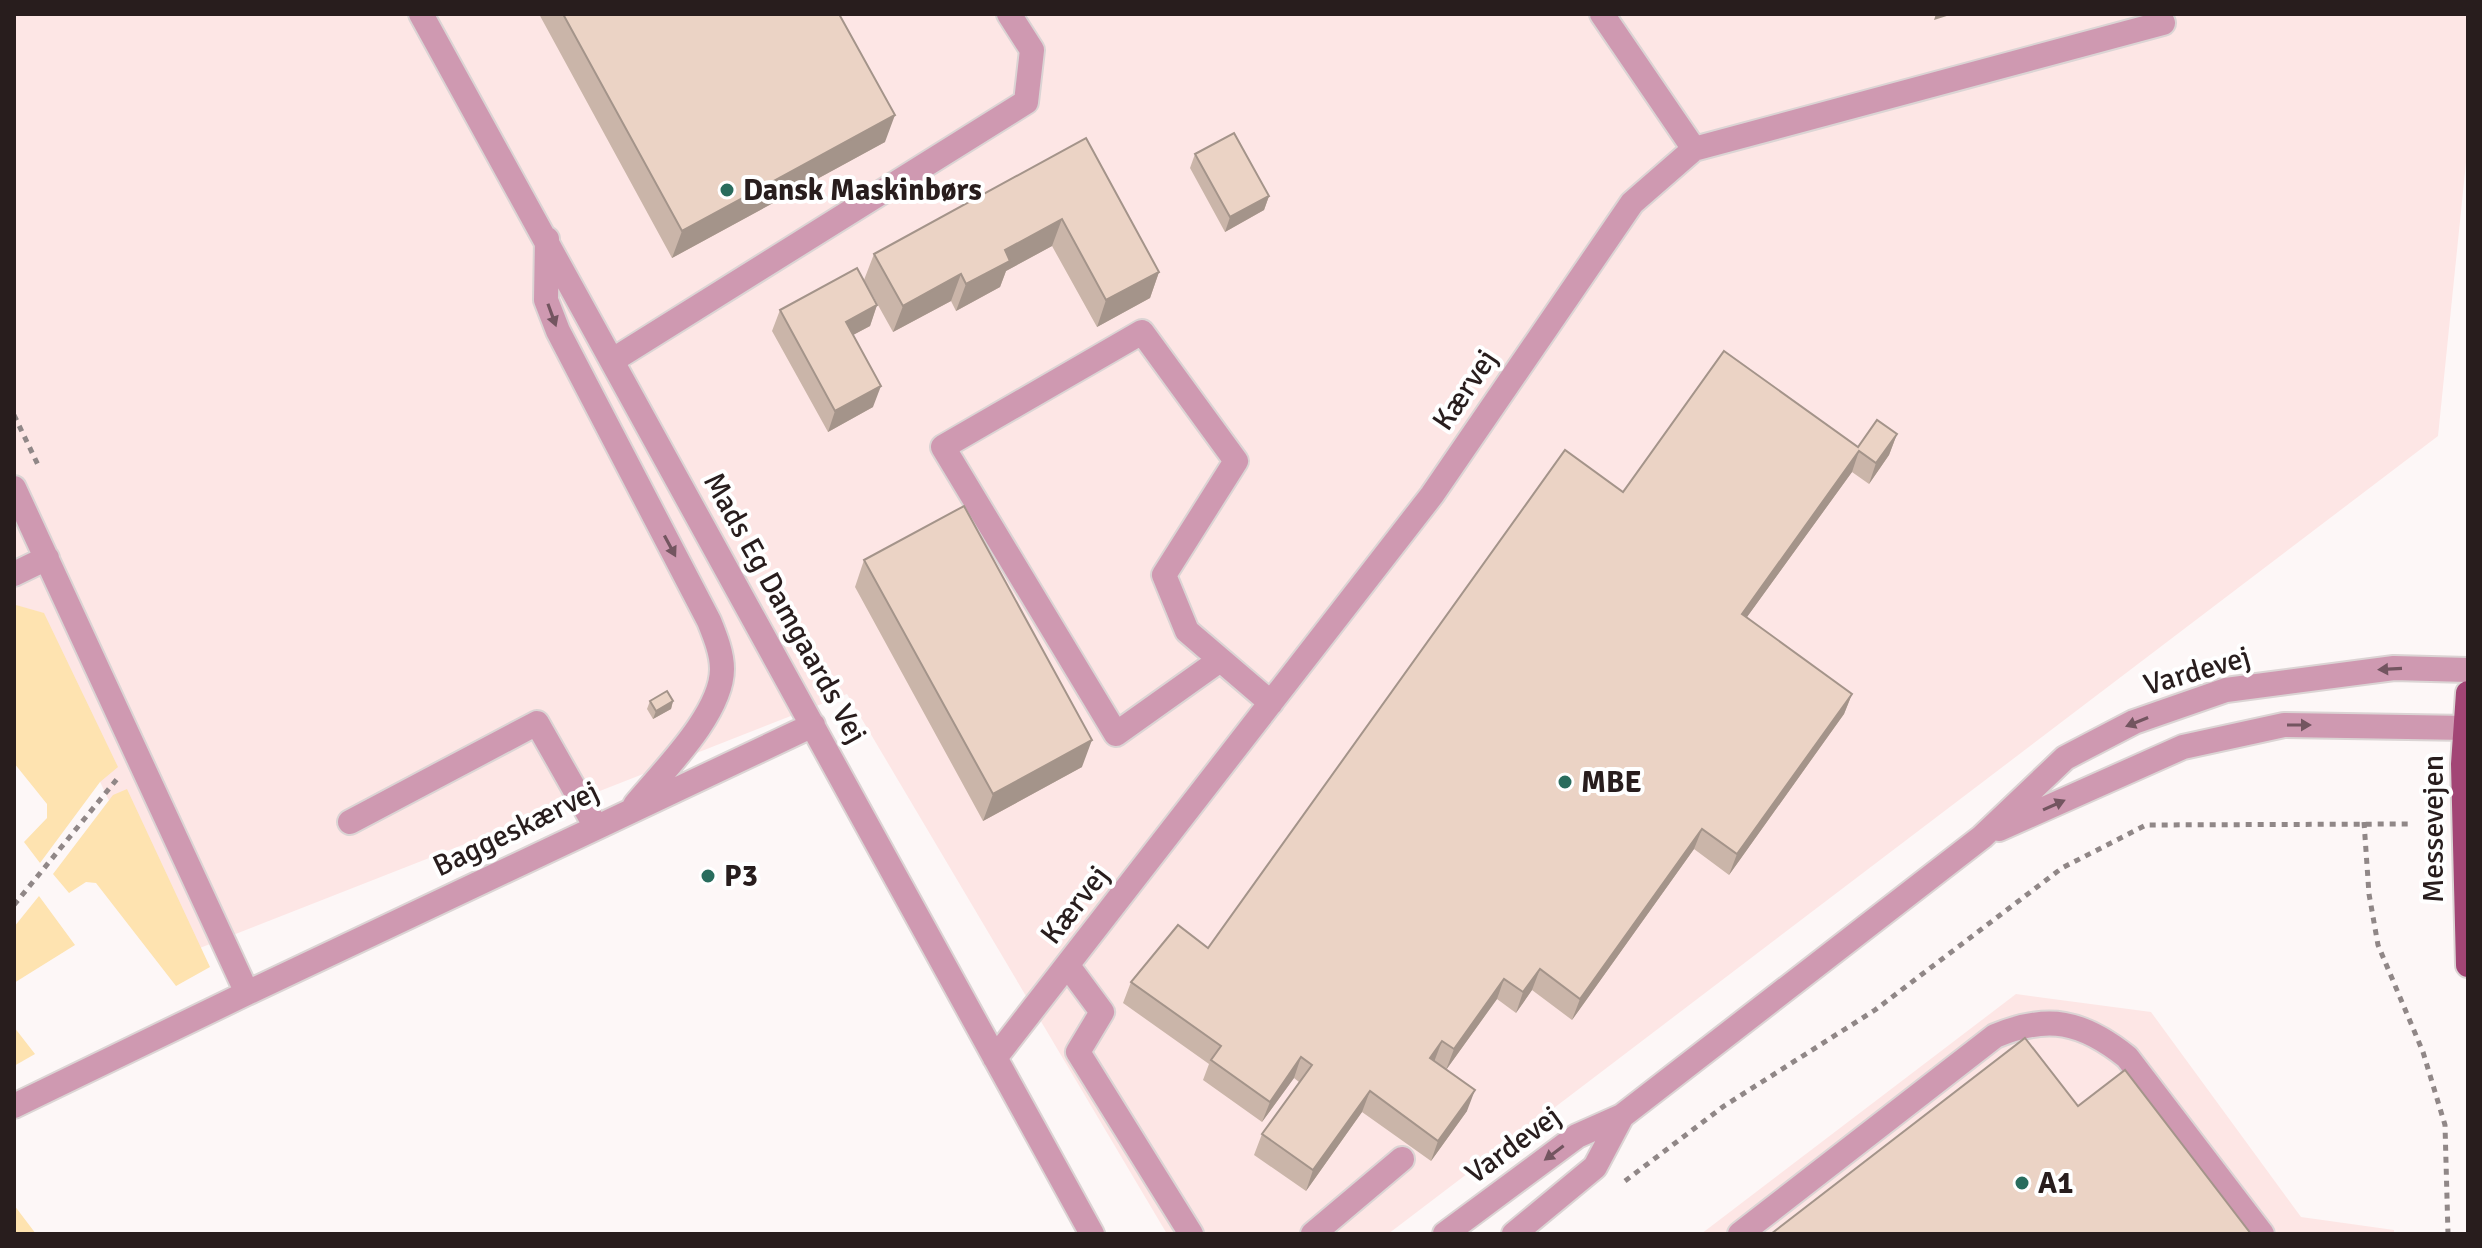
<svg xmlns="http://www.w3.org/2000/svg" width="2482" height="1248" viewBox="0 0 2482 1248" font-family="Signika,sans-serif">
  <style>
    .built { fill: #fde6e5 }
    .green { fill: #fee3b0 }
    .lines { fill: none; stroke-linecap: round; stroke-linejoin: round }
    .minor-casing { stroke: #dbd4d4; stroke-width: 28 }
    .major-casing { stroke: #dbd4d4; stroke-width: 28 }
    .path { stroke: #908787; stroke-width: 5; stroke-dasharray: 6 6; stroke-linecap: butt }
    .minor { stroke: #cf99b1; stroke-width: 24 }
    .major { stroke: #a24575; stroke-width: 24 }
    .wall { fill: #cab5a9 }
    .shaded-wall { fill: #a4948a }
    .building { fill: #ebd3c5; stroke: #a4948a; stroke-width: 2 }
    .oneway { fill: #735560 }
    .poi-dot { fill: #296c5d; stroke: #fff; stroke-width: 3 }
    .labels { text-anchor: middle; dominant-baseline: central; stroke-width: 8; stroke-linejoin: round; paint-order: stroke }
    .poi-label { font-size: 30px; font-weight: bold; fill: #281d1d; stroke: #fff; text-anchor: start }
    .street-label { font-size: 30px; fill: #281d1d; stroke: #fff }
  </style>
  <rect width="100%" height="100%" fill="#fdf7f7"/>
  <path class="built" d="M14 14H2468V143L2438 436 1388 1234H1167L847 694 182 955 14 600Z
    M2016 994 2151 1012 2301 1217 2394 1230V1234H1701Z"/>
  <path class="green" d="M16 605 44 613 118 767 100 782 40 863 24 842 47 818V804L14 763Z
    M127 789 210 967 176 986 96 883 86 882 69 893 53 874 113 795Z
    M39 896 75 945 14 983V927Z
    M14 1027 35 1054 14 1066Z
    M14 1205 36 1234H14Z"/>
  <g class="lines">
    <defs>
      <path id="minor" d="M421 14 1092 1234
        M1602 14 1694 149
        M547 239 546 300 558 331 709 621C715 636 722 653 722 669 722 714 662 772 635 805
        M613 360 1026 102 1032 50 1009 14
        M14 488 247 993 813 725
        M14 574 47 558
        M1220 660 1116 734 943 447 1142 332 1236 461 1164 575 1187 631 1271 703
        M350 822 537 723 596 827
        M1999 829 2183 747 2284 725 2468 728
        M1068 966 1102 1012 1078 1052 1191 1234
        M995 1058 1432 495 1632 203 1694 149 2163 23
        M14 1106 247 993
        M1313 1234 1402 1159
        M1445 1234 1577 1136 1622 1116 1982 837 2065 758 2134 722 2226 690 2394 668 2468 670
        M1514 1234 1595 1167 1622 1116
        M1740 1234 1995 1036C2048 1014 2082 1021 2127 1057L2262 1234"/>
      <path id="major" d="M2468 693 2463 764 2468 965"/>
    </defs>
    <use href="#minor" class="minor-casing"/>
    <use href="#major" class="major-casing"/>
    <path class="path" d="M14 415 39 467
      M2364 822 2369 894 2378 945 2423 1052 2445 1125 2448 1234
      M14 905 117 779
      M1625 1181 1724 1106 1875 1010 2062 868 2146 825 2409 824"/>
    <use href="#minor" class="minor"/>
    <use href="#major" class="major"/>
  </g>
  <path class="wall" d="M539 14H839L885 142 672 258Z
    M1086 138 1159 272 1150 298 1097 327 1052 246 1006 271 1000 287 956 311 951 301 893 332 864 280 874 254Z
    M1195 154 1269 196 1264 210 1225 232 1190 168Z
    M877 305 870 326 853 335 873 407 828 432 772 331 780 310Z
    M1897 434 1889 455 1869 484 1852 472 1746 618 1852 694 1844 714 1729 875 1694 849 1572 1020 1532 990 1516 1013 1497 999 1446 1070 1467 1111 1431 1161 1362 1112 1306 1191 1254 1155 1262 1134 1299 1082 1294 1078 1262 1122 1203 1080 1209 1064 1123 1003 1131 982 1208 948 1623 492 1858 447Z
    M864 560 1082 767 983 821 855 587Z
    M650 701H673L671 709 653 719 647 709Z"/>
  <path class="shaded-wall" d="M1936 14H1953L1934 20Z
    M895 115 885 142 672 258 682 231Z
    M1269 196 1264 210 1225 232 1230 217Z
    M1062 219 1052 246 1006 271 1000 287 956 311 966 284 1005 250Z
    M1159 272 1150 298 1097 327 1106 300Z
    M961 274 951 301 893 332 903 306Z
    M877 305 870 326 838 343 846 322Z
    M881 386 873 407 828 432 835 411Z
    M1897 434 1889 455 1869 484 1876 463Z
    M1859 451 1852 472 1734 635 1742 614Z
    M1852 694 1844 714 1729 875 1737 854Z
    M673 701 671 709 653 719 656 711Z
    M1092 740 1082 767 983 821 993 794Z
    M1702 829 1694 849 1572 1020 1580 999Z
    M1540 969 1532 990 1516 1013 1523 992Z
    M1504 979 1497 999 1446 1070 1454 1049Z
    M1442 1041 1434 1062 1430 1058Z
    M1301 1057 1294 1078 1262 1122 1270 1102Z
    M1475 1090 1467 1111 1431 1161 1438 1141Z
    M1370 1091 1362 1112 1306 1191 1313 1170Z"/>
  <path class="building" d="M563 14H839L895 115 682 231Z
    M1234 133 1269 196 1230 217 1195 154Z
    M1086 138 1159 272 1106 300 1062 219 1005 250 1010 261 966 284 961 274 903 306 874 254Z
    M857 268 877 305 846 322 881 386 835 411 780 310Z
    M1724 351 1858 447 1877 420 1897 434 1876 463 1859 451 1742 614 1852 694 1737 854 1702 829 1580 999 1540 969 1523 992 1504 979 1454 1049 1442 1041 1430 1058 1475 1090 1438 1141 1370 1091 1313 1170 1262 1134 1312 1065 1301 1057 1270 1102 1211 1060 1221 1046 1131 982 1178 925 1208 948 1565 450 1623 492Z
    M964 506 1092 740 993 794 864 560Z
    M667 691 673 701 656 711 650 701Z
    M2025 1038 2078 1106 2125 1070 2251 1234H1771Z"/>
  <defs><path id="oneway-solid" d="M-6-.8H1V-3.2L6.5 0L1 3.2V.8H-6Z" transform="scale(2)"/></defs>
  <g class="oneway">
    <use href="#oneway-solid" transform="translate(552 315) rotate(70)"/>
    <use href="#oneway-solid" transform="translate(670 546) rotate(62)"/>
    <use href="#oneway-solid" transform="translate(2390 669) rotate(177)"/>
    <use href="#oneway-solid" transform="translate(2137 722) rotate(158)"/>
    <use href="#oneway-solid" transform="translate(2299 725)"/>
    <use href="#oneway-solid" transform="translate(2054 805) rotate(-24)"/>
    <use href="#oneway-solid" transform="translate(1554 1153) rotate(143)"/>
  </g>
  <g class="poi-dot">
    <circle cx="727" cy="190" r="8"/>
    <circle cx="1565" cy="782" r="8"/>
    <circle cx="708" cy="876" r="8"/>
    <circle cx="2022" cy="1183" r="8"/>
  </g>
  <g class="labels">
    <g class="poi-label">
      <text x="743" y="190">Dansk Maskinbørs</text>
      <text x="1581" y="782">MBE</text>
      <text x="724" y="876">P3</text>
      <text x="2038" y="1183">A1</text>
    </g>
    <g class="street-label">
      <text transform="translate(1465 390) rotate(-56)">Kærvej</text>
      <text transform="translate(785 608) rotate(61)">Mads Eg Damgaards Vej</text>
      <text transform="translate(2197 671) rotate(-16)">Vardevej</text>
      <text transform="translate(516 829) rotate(-26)">Baggeskærvej</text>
      <text transform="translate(2433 829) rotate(-90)">Messevejen</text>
      <text transform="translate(1075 905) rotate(-52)">Kærvej</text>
      <text transform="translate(1513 1145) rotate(-36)">Vardevej</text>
    </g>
  </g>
  <rect width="2482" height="1248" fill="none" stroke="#281d1d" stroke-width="32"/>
</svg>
